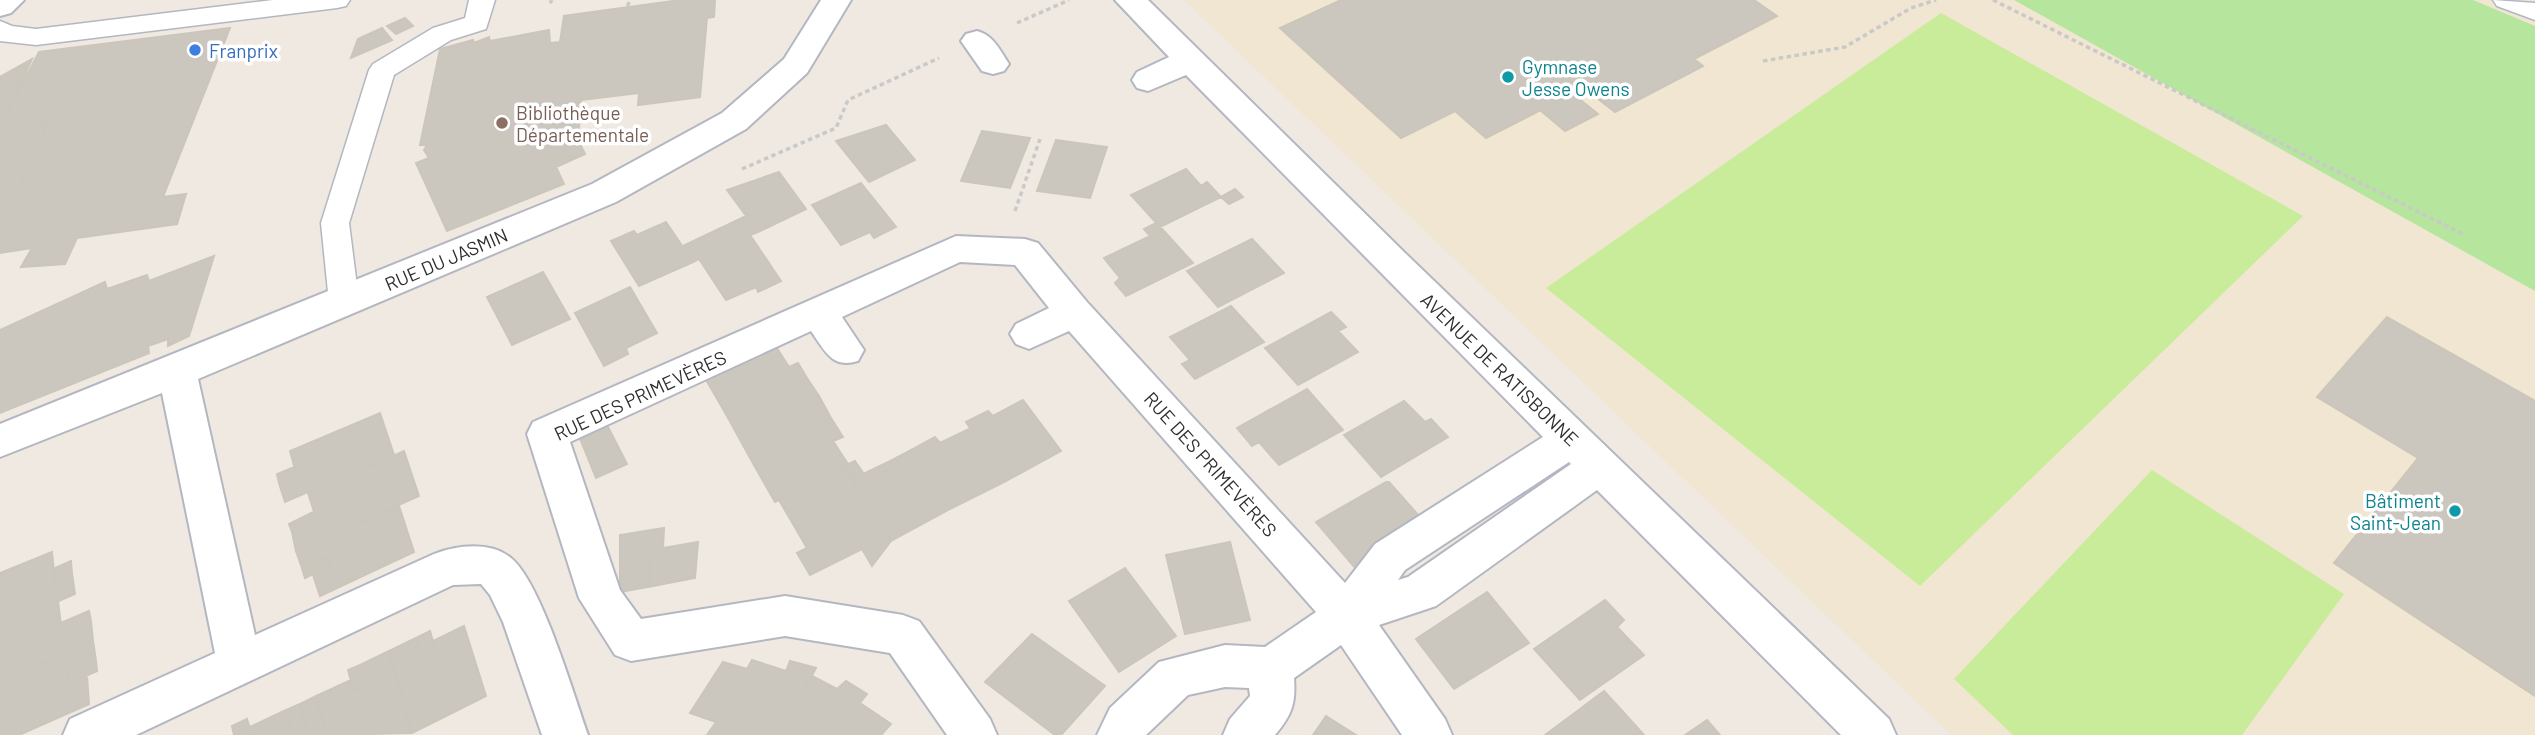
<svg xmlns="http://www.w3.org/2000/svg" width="2535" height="735" viewBox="0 0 2535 735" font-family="Barlow,sans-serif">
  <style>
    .education { fill: #f0e6d1 }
    .green { fill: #b6e59e }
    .pitch { fill: #c9ec9a }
    .building { fill: #cbc7bf; stroke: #cbc5ba; stroke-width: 2 }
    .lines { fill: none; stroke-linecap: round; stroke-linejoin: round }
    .service-casing { stroke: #b4b7c1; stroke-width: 3 }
    .minor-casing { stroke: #b4b7c1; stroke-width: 4 }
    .tertiary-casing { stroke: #b4b7c1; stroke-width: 4 }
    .path { stroke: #c9c9c9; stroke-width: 3.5; stroke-dasharray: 4.5 3.5; stroke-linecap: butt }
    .service { fill: #fff; fill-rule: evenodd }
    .minor { fill: #fff; fill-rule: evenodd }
    .tertiary { fill: #fff; fill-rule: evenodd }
    .shop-dot { fill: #3f7fe0; stroke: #fff; stroke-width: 2.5 }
    .culture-dot { fill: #0f9aa8; stroke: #fff; stroke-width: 2.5 }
    .education-dot { fill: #8d6e63; stroke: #fff; stroke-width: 2.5 }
    .labels { text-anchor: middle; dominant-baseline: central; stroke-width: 7; stroke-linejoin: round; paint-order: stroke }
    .shop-label { font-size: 19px; fill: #366cbe; stroke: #fff; text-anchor: start }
    .culture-label { font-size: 19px; fill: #0d838f; stroke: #fff; text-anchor: start }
    .education-label { font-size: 19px; fill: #785e54; stroke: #fff; text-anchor: start }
    .street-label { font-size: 19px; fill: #2e2e2e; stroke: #fff }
  </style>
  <rect width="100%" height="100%" fill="#efe9e1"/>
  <path class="education" d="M1184 0H2535V735H1951Z"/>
  <path class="green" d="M2014 0H2473L2535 26V291Z"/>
  <path class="pitch" d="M1941 13 2303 216 1920 586 1546 288Z
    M2152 470 2344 594 2242 735H2013L1954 679Z"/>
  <path class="building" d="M680 0H715L714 17 707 18 700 97 638 105 639 93 581 100 578 140 585 154 556 167 564 184 447 231 416 163 429 158 424 150 427 145H420L440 49 473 40 474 43 489 37 490 41 549 30 550 43 560 42 564 16Z
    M1341 0H1754L1777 16 1694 59 1703 66 1615 112 1584 88 1486 138 1455 111 1401 138 1280 28Z
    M405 18 413 26 396 34 387 26Z
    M230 28 163 197 186 194 177 224 77 238 65 264 21 267 32 248 0 253V215L16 193 49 122 39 123 41 111 6 116 39 52Z
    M382 28 392 40 351 58 358 39Z
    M32 59 6 116 41 111 39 123 49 122 16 193 0 215V77Z
    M1573 94 1598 114 1565 131 1540 110Z
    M886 125 915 160 869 182 836 141Z
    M982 131 1030 138 1010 188 961 181Z
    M1056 140 1107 147 1090 198 1037 191Z
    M1186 169 1201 186 1207 182 1221 197 1160 227 1131 195Z
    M779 172 806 209 758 232 727 190Z
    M861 183 896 227 874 238 870 232 841 245 812 205Z
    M1235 189 1243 197 1229 204 1221 197Z
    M746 216 758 232 750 235 781 281 758 292 756 287 726 300 699 259 693 262 683 246Z
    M666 222 693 262 639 286 611 241 634 231 637 235Z
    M1156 223 1163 230 1150 236 1144 229Z
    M1163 230 1193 263 1126 296 1115 283 1120 278 1104 258Z
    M1252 239 1284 273 1218 307 1187 271Z
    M214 256 189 336 168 346V339L148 346 149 353 0 413V330L105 282 107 289 147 275 149 281Z
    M543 272 570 319 512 345 487 297Z
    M630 287 657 333 626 348 628 354 604 366 575 313Z
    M1231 306 1264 342 1195 379 1182 364 1190 360 1170 337Z
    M1331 312 1346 327 1338 331 1358 352 1298 385 1265 348Z
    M2387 317 2535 401V696L2334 563 2418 458 2317 397Z
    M775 345 789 367 798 363 807 378 727 416 705 378Z
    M807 378 819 396 809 401 823 422 750 458 727 416Z
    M1307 389 1343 430 1279 465 1259 442 1252 446 1237 428Z
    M819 396 831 418 823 422 809 401Z
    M1023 400 1061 451 1006 481 966 422 988 411 993 416Z
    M1404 401 1425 422 1431 419 1448 437 1381 477 1344 435Z
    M380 413 394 455 285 502 279 483 297 476 290 451Z
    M831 418 843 437 833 441 848 464 775 502 750 458Z
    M606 423 627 464 596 478 579 436Z
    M971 428 1006 481 950 509 911 450 935 437 940 443Z
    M911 450 950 509 891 541 858 487 892 468 888 462Z
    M404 451 419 496 296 551 292 532 317 521 308 493Z
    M855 461 864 474 853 479 844 466Z
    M888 462 892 468 858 487 853 479Z
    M844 466 891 541 872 566 862 549 810 575 797 553 807 548 779 500Z
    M294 467 297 476 279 483 277 474Z
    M1386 482H1389L1427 525 1356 569 1316 522Z
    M399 506 414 552 320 596 313 575 330 566 327 557 302 568 296 551Z
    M313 512 317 521 292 532 289 524Z
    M664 528 663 548 651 550 648 587 620 592V535Z
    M698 542 695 578 648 587 651 550Z
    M1230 542 1250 620 1185 634 1166 555Z
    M52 552 55 581 72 574 75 594 0 627V573Z
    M327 557 330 566 305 578 302 568Z
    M71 561 72 574 55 581 53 569Z
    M1125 568 1176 636 1119 672 1069 601Z
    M1487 592 1529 643 1454 689 1416 639Z
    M1605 600 1624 620 1617 627 1644 655 1580 700 1534 649Z
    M58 601 62 633 91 621 93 641 0 682V627Z
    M89 611 91 621 62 633 61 623Z
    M464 626 486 696 412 733 389 651 416 638 423 659 436 652 433 641Z
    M430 631 436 652 423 659 416 638Z
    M1032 634 1105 686 1061 735H1055L985 682Z
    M93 641 96 661 68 674 69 683 87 676 89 704 19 735H0V682Z
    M389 651 412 733 326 735 316 696 351 680 354 692 369 685 362 664Z
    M752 660 786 671 790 661 816 668 780 735H707L716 722 690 713 723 662 747 669Z
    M96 661 97 671 69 683 68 674Z
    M362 664 369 685 354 692 348 670Z
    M812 676 837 689 846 681 867 694 860 703 891 724 881 735H780Z
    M1604 691 1616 704 1596 719 1584 706Z
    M316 696 326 734 307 735 300 704Z
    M300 704 307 735H292L286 710Z
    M1616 704 1644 735H1545L1584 706 1596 719Z
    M286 710 292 735H252L250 727Z
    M1326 716 1356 735H1313Z
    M247 719 252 735H234L232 726Z
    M1707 720 1720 735H1685Z"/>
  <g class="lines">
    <defs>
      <path id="service" d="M273 0H350L346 6 337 8 36 45 0 41V21L12 26 36 29Z
        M469 0H495L486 29 451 40 394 75 349 223 359 302 355 310 344 314 333 310 329 302 321 223 369 70 373 64 433 28 465 18Z
        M2493 0 2535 3V20L2497 6Z"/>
      <path id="minor" d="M821 0H851L807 73 746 129 616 202 198 379 255 635 434 554C457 545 491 541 511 558 541 582 574 696 588 735H542L503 622 490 595 481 584 453 585 136 735H63L70 719 215 653 162 393 0 457V424L592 184 722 113 784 59Z
        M1115 0H1148L1405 253 1889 719 1896 735H1841L1597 490 1436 606 1379 625 1445 719 1452 735H1402L1341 645 1294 678C1296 703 1292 715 1275 735H1223L1230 719 1250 696 1249 688 1225 687 1188 695 1146 735H1097L1110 708 1159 662 1225 645 1265 647 1316 612 1069 331 1029 349 1016 344 1010 334 1016 324 1049 308 1015 265 960 262 842 317 864 350 858 361C832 369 825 351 811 331L570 442 620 590 641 619 785 596 903 615 919 621 990 719 997 735H947L890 653 785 636 631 661 615 655 579 598 527 434 533 422 956 236 1025 239 1038 243 1087 302 1345 583 1375 544 1543 437 1186 75 1148 91 1137 88 1132 80 1137 72 1169 57ZM1569 462 1571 464 1408 577 1398 580 1405 570Z
        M977 31C993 35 1000 50 1009 64L1004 71 993 74 982 71 961 41 966 34Z"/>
      <path id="tertiary" d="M0 0H24L11 13 0 16Z"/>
    </defs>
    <use href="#service" class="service-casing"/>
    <use href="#minor" class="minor-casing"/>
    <use href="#tertiary" class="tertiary-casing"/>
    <path class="path" d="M1993 0 2463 234
      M550 3 552 0
      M627 6 631 0
      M1017 23 1069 0
      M1763 61 1845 47 1911 8 1936 0
      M742 169 836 128 848 100 939 58
      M1015 211 1040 139"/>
    <use href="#service" class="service"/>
    <use href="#minor" class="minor"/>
    <use href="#tertiary" class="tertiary"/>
  </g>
  <circle class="shop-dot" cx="195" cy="50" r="7"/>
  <g class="culture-dot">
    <circle cx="1508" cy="77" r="7"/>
    <circle cx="2455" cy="511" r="7"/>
  </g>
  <circle class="education-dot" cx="502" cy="123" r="7"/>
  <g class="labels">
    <g class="shop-label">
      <text x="209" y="50">Franprix</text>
    </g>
    <g class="culture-label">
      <text x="1522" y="66">Gymnase<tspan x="1522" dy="22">Jesse Owens</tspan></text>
      <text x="2441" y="500" text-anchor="end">Bâtiment<tspan x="2441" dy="22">Saint-Jean</tspan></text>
    </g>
    <g class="education-label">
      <text x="516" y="112">Bibliothèque<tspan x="516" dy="22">Départementale</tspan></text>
    </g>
    <g class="street-label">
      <text transform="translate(446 259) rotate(-23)">RUE DU JASMIN</text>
      <text transform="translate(1500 369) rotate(44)">AVENUE DE RATISBONNE</text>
      <text transform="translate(640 395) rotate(-25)">RUE DES PRIMEVÈRES</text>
      <text transform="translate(1211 464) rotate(48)">RUE DES PRIMEVÈRES</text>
    </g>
  </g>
</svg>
